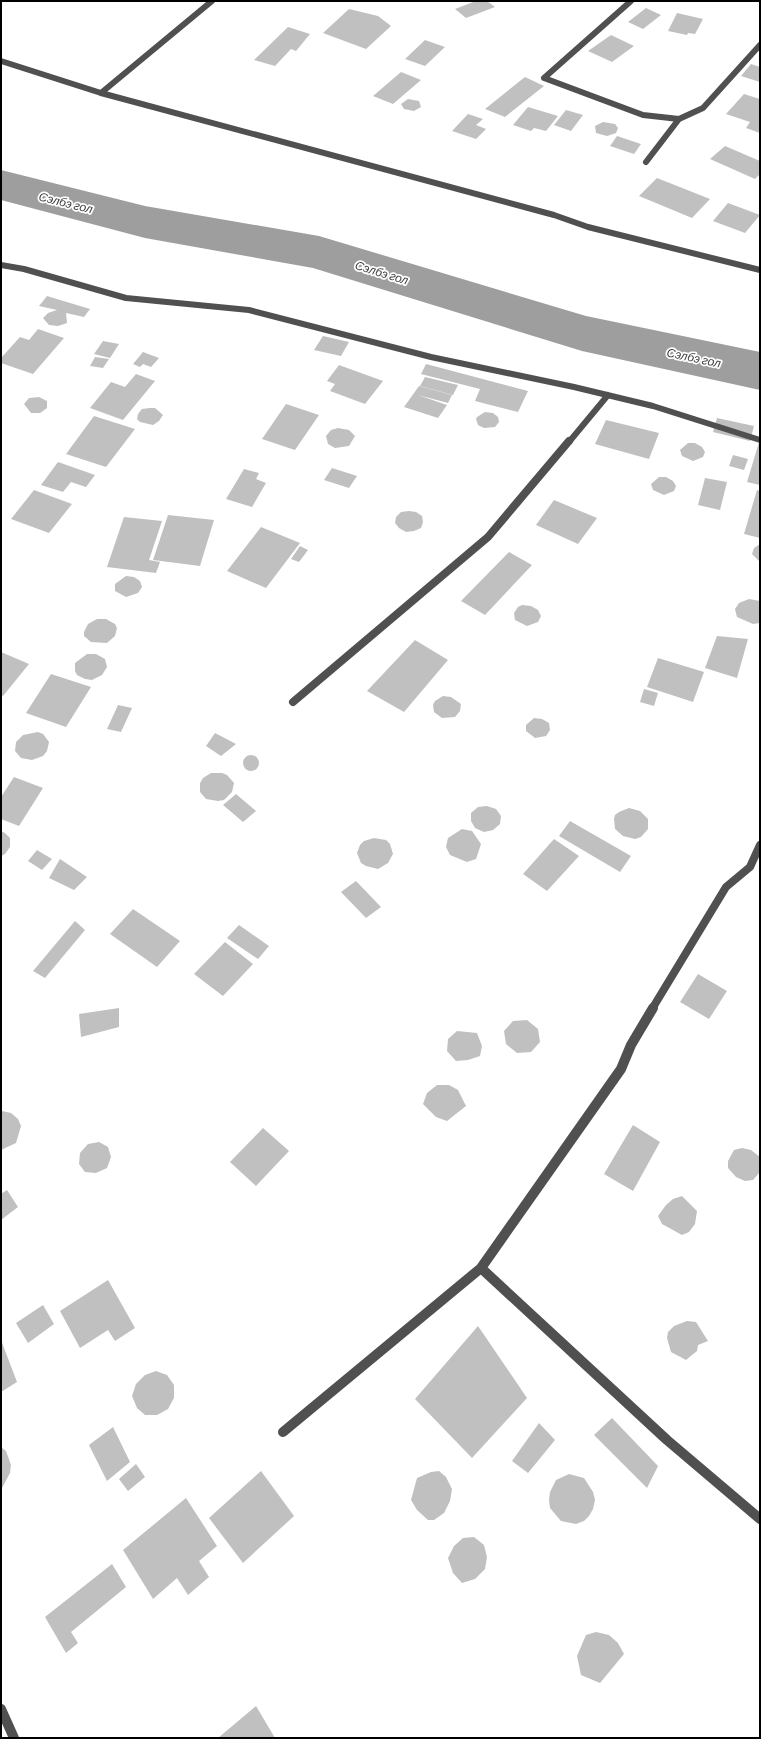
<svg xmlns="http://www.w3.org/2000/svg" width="761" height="1739" viewBox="0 0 761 1739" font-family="Barlow,sans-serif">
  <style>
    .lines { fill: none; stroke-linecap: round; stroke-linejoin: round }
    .river { fill: #9e9e9e; fill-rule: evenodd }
    .building { fill: #c0c0c0 }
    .street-far2 { stroke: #505050; stroke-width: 6 }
    .street-far1 { stroke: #505050; stroke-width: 8 }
    .street { stroke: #505050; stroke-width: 10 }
    .labels { text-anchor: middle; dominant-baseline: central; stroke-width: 3.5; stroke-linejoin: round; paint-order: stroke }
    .far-water-label { font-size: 12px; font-style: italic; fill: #3f3f3f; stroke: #fff }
  </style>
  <rect width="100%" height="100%" fill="#fff"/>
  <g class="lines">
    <path class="river" d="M1 170 145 206 319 236 586 316 760 352V390L582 351 313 268 145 238 1 200Z"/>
  </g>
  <path class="building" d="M476 1H487L495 7 466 18 455 9Z
    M646 8 661 15 643 29 628 22Z
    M349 9 378 16 391 26 366 49 323 33Z
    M677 13 703 19 695 34 688 33 687 35 668 31Z
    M288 27 310 34 296 51 291 49 275 66 254 60Z
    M611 35 634 46 612 62 588 51Z
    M425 40 445 47 425 66 405 59Z
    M751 64 760 67V82L741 76Z
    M401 72 421 80 393 104 373 96Z
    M525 77 544 86 505 117 485 109Z
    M744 94 760 99V133L746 128 750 122 726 114Z
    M408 99 419 101 421 107 414 111 404 109 401 104Z
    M528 107 558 116 546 131 534 128 531 131 513 125Z
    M566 110 583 115 571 131 554 125Z
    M468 114 483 119 476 125 486 129 476 139 452 131Z
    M603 122 615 124 618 128 616 133 607 136 596 133 595 126Z
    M617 136 641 144 634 154 610 146Z
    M725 146 760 161V174L755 179 710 159Z
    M657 178 710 199 692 218 639 196Z
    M728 203 760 215 745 233 713 221Z
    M47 296 90 309 84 317 66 313 67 323 58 326 49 325 43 318 48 313 57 310 39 306Z
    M38 329 64 338 33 374 1 363V358L20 337 29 340Z
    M323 336 349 342 341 356 314 350Z
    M103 341 119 344 110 358 94 354Z
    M143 352 159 358 151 367 143 364 140 367 133 364Z
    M95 357 109 359 103 368 90 366Z
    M426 364 528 391 518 412 475 401 480 389 421 374Z
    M339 365 383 381 365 404 330 391 335 384 327 381Z
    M136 374 155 381 123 420 90 408 111 382 125 387Z
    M425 377 458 385 453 395 420 386Z
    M419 386 452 395 448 403 418 395 447 405 438 418 404 407Z
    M39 397 47 401V408L40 413H31L24 404 29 398Z
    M286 404 319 415 295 450 262 439Z
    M150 408H155L163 415 159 421 153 425 140 422 137 419 138 414 142 409Z
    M485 412 493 413 498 417 499 422 495 427 484 428 478 425 476 419 477 417Z
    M94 416 135 429 106 467 66 454Z
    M717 418 754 426 750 441 713 432Z
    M606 420 659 433 649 459 595 444Z
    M338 428 349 430 355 436 349 446 335 448 328 444 326 436 331 430Z
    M760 439V485L747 482Z
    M688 443H695L702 447 705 452 703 457 693 461 682 456 680 450Z
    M733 455 748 459 744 470 729 466Z
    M58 462 95 475 86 487 71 482 63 492 41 485Z
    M332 468 357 476 349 488 324 480Z
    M244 469 259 473 256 479 266 483 252 507 226 499Z
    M659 477H666L673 481 676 486 674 491 664 495 653 490 651 484Z
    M705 478 727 482 720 510 698 505Z
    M34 490 72 504 49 533 11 519Z
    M757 490 760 491V538L744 534Z
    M554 500 597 518 578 544 536 525Z
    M409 511 416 512 422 516 423 522 421 528 414 531 406 532 399 528 395 523 396 517 401 512Z
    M168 515 214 520 200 566 153 560Z
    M124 517 162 521 149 560 160 562 156 573 107 567Z
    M261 527 300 543 266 588 227 571Z
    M760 544V562L752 554 754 548Z
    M300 546 308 550 299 562 291 559Z
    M509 552 532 565 485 615 461 601Z
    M126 576 134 577 140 581 142 587 138 593 126 597 115 591V584Z
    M749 599 760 601V623L753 624 737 617 735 609 739 603Z
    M522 605 531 606 538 610 541 616 538 622 527 626 515 620 514 613 518 607Z
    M97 619H106L115 624 117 628 115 636 107 643 91 642 84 636V632L88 624Z
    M717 636 748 639 737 678 705 668Z
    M415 640 448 660 404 712 367 691Z
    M1 652 29 664 3 696 1 695Z
    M87 654H96L105 659 107 667 102 675 92 680 85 679 77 675 75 671V663Z
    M658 658 704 672 693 702 647 687Z
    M51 674 91 687 66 727 26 713Z
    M644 689 658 693 654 706 640 702Z
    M443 696 451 697 461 704 460 711 455 717 442 718 434 712 433 705 435 701Z
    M118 705 132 708 121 732 107 729Z
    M534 718 542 719 549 723 550 730 546 736 535 738 526 731V725Z
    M38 732 43 734 49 742 47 751 43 756 32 760 21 758 15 751 16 742 23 735Z
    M215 733 236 744 221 756 206 746Z
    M243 763a8 8 0 1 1 16 0a8 8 0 1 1-16 0Z
    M211 773H222L227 775 234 783 232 792 224 800 218 801 206 799 200 792V783L203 778Z
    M14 777 43 788 19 826 1 819V797Z
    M236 794 256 811 243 822 223 805Z
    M487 806 496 809 501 816 500 824 493 830 484 832 475 828 471 821V813L478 807Z
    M629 808 640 811 648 819V829L641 837 635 839 623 836 615 829 614 819 615 815 619 812Z
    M570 821 631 856 620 872 559 836Z
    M462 829 472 831 481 844 476 859 467 862 450 855 446 847 448 838Z
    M1 831 5 833 10 838V847L5 854 1 856Z
    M374 838 386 840 390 844 393 854 388 863 378 869 366 866 361 863 357 853 360 845 364 841Z
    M554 839 579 856 547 891 523 874Z
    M37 850 52 859 42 870 28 861Z
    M60 859 87 877 74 890 49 878Z
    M356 881 381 907 366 918 341 892Z
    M133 909 180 941 157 967 110 934Z
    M75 921 85 930 45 978 33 971Z
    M239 925 269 946 258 959 227 938Z
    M225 942 253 964 223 996 194 974Z
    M698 974 727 991 709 1019 680 1002Z
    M119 1008V1027L81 1037 79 1014Z
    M527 1020 538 1029 540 1042 531 1052 517 1053 506 1044 504 1031 513 1021Z
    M457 1031 477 1033 482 1046 480 1056 468 1060 456 1061 447 1051 448 1039Z
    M437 1085H449L458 1090 466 1106 447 1121 436 1117 423 1104 427 1093Z
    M2 1111 11 1113 18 1119 21 1126 16 1143 1 1150Z
    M633 1125 660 1142 633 1191 604 1174Z
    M263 1128 289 1151 256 1186 230 1162Z
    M99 1142 108 1147 111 1157 107 1168 96 1173 85 1172 79 1164 80 1153 88 1144Z
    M742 1148 751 1150 760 1157V1172L753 1180 745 1181 736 1177 728 1168V1161L734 1150Z
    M7 1190 18 1207 1 1220V1194Z
    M682 1196 697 1211 695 1224 689 1232 682 1235 662 1224 658 1216 666 1205 673 1199Z
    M108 1280 135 1328 115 1341 108 1330 80 1348 60 1311Z
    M43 1305 54 1324 28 1343 16 1323Z
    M687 1321 696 1322 708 1341 698 1345 697 1351 686 1360 671 1352 667 1338 668 1332 674 1326Z
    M478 1326 527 1398 472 1458 415 1399Z
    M1 1340 17 1382 1 1392Z
    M156 1371 167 1375 174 1385V1398L168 1409 157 1415H145L137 1408 132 1396 136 1384 145 1375Z
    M612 1418 658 1466 647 1488 594 1435Z
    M539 1423 555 1440 528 1473 512 1461Z
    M113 1427 130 1462 107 1481 89 1445Z
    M1 1447 6 1451 11 1465 10 1473 1 1490Z
    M136 1464 145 1477 128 1491 119 1479Z
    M261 1471 294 1516 243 1563 209 1518Z
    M439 1471 446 1477 452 1489 450 1501 444 1513 434 1520H428L417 1510 411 1500 417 1478 431 1472Z
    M569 1474 584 1478 593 1492 595 1500 593 1509 589 1516 584 1521 576 1524 561 1521 550 1508 549 1500 550 1492 556 1480Z
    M186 1498 217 1546 199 1561 209 1577 188 1595 177 1578 153 1599 123 1550Z
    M474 1537 484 1545 487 1557 485 1569 475 1579 462 1583 453 1573 448 1558 454 1546 463 1538Z
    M112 1564 126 1587 71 1632 78 1643 66 1653 45 1617Z
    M596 1632 609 1635 618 1643 624 1654 600 1683 581 1675 577 1656 586 1635Z
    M256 1706 275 1738H218Z"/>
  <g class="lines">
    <path class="street-far2" d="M631 1 544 78 643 115 679 119
      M1 61 101 93 554 215 588 227 760 270
      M101 93 212 1
      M646 162 679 119 703 108 760 45
      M1 265 24 269 126 298 249 310 431 357 574 387 653 406 760 440
      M569 442 608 395"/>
    <path class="street-far1" d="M293 702 488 537 569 441
      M652 1009 726 887 750 867 760 845"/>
    <path class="street" d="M653 1008 631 1045 621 1069 481 1268 667 1440 760 1519
      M283 1432 481 1268
      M1 1709 14 1738"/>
  </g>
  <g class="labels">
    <g class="far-water-label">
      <text transform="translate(66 202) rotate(14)">Сэлбэ гол</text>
      <text transform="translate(382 272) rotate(17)">Сэлбэ гол</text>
      <text transform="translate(694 357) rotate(12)">Сэлбэ гол</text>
    </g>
  </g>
  <rect width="761" height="1739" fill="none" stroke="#000000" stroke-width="4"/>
</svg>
